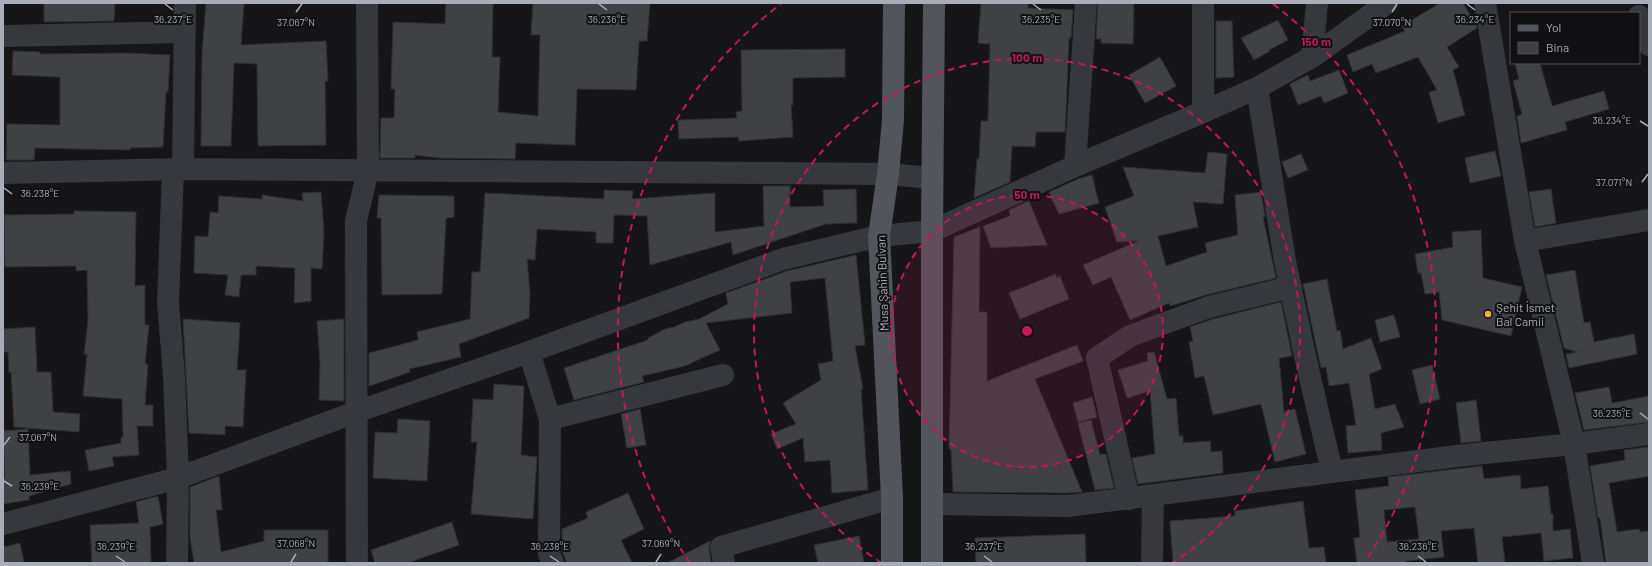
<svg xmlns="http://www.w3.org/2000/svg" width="1652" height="566" viewBox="0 0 1652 566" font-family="Barlow,sans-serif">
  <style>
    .building { fill: #404145; stroke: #303034; fill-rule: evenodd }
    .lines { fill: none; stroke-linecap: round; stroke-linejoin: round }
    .minor { stroke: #37383d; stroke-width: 22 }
    .major { stroke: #53555c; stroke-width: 22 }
    .ticks { fill: none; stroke: #a8adb8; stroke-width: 1.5 }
    .ring { fill: none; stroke: #c2185b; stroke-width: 2; stroke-dasharray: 7 5 }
    .poi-dot { fill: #f2b134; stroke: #111113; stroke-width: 1.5 }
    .labels { text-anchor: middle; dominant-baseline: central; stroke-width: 4; stroke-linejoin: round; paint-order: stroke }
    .street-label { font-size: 12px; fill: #a8adb8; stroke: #111113 }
    .poi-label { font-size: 12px; fill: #a8adb8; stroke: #111113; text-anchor: start }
    .ticks-label { font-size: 10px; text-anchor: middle; fill: #a8adb8; stroke: #111113; stroke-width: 4; stroke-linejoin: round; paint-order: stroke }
    .centre { fill: #c2185b; stroke: #111113; stroke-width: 2 }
    .ring-label { font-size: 12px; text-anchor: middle; font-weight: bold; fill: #c2185b; stroke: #111113; stroke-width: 4; stroke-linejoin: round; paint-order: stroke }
  </style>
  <rect width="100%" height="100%" fill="#161618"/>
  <path class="building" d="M44 3H115L114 21 44 22Z
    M206 3H244L241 45 326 41 328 81H325L326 145 258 146 257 64 234 63 231 146H201L202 54Z
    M446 3H493L492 57H500L498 112 538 116 540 35H531L533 3H650L647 41H639L636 90 577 89 575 145 516 143 515 159 439 158 415 155V158H380L381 118H394L395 89H391L393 22 445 24Z
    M981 3H1028V8L1073 10 1071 38H1069L1065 132H1036L1035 147 1012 146 1010 182 974 198 977 159H979L981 121H988L990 44 978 43Z
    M1098 3H1134L1133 44 1101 43V39H1096Z
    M1440 3H1463L1476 25 1477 28 1447 47 1459 67 1453 70 1465 115 1438 123 1429 92 1437 90 1418 57 1376 73 1372 64 1353 72 1347 55 1405 31 1402 26Z
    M1278 20 1288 40 1269 50 1270 51 1254 60 1241 38Z
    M1216 21H1232L1234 77 1216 78Z
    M845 49V77L793 78V105H791L793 137 739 141 738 137 679 139 678 120 737 118 736 112 742 111 741 50Z
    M13 51 40 52V54L127 53 170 55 168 92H166L163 147 130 148V150L35 148 34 160H6L7 124 60 125V77L12 75Z
    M1160 57 1176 86 1145 103 1129 75Z
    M1515 63H1540L1552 106 1604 91 1609 109 1565 122 1567 130 1521 143 1517 116 1522 114 1513 81 1519 79Z
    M1339 70 1348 93 1324 103 1321 96 1298 105 1290 84 1308 75 1310 81Z
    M1495 151 1501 176 1470 183 1465 158Z
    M1208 152 1227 154 1223 204 1193 202 1198 227 1158 236 1166 266 1207 252 1205 243 1238 235 1235 195 1261 192 1265 217H1263L1276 278 1206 295 1170 306 1169 303 1130 320 1111 277 1093 285 1083 265 1138 241 1117 242 1105 207 1134 196 1123 167 1205 173Z
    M1301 154 1308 170 1288 178 1282 162Z
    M1092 175 1099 203 1059 214 1049 192 1078 179Z
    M763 186H790V207L824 206 823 190 856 189 857 223 826 224 733 255 731 242 650 265 647 216 614 215 613 243H596V232L537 229 535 260 527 259 530 293 529 318 459 344 461 357 409 369 410 372 369 386V353L418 340 417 332 470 319 472 272H480L485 193 604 199V190L633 191 632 199 715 193V232L764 226Z
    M1551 189 1556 223 1535 227 1529 192Z
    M321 192 324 232 322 269 311 268V301L294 303 295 268 256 266V275H241L239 297 225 295 228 275 194 273 195 236 208 237 210 212 218 213 219 196 262 199V195L303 201 302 193Z
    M379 195 454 196V217L446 218 442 294 382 295 381 218H377Z
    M1029 201 1047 245 991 248 983 226 1010 216 1009 210Z
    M74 211 136 212 135 286 145 285V325H149L145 364H148L145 405H153V426H137L139 455 112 457 114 466 89 471 85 450 121 443V438L123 437 122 399 83 396 87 354H84L88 321 87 270 76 271V266L5 267 4 215 74 214Z
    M980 227 979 312H987V381L1077 345 1083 361 1035 379 1082 492 1067 493 953 492 951 449H949L954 237Z
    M1481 230 1483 278 1522 287 1511 336 1442 320 1439 292 1425 294 1421 273H1418L1415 254 1453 247 1452 232Z
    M856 255 865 345 855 346 863 389H861L868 490 832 493 830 460 805 462 803 438 777 449 771 434 796 424 783 403 821 380 818 364 833 361 825 278 790 282 792 313 706 323 720 350 702 358 685 366 642 376 644 382 574 400 564 368 648 340V338L665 329 674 327 685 322 699 319 728 304 726 293 787 271Z
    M1575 270 1584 323 1590 322 1594 342 1634 334 1637 354 1569 368 1566 354 1577 352 1564 348 1546 275Z
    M1056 274V278L1060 276 1069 299 1020 319 1009 293Z
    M1327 279 1337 331 1340 330 1343 349 1371 338 1382 369 1369 374 1375 409 1395 404 1404 427 1381 433 1382 450 1348 453 1346 426 1356 425 1349 383 1329 386 1326 367 1321 368 1303 284Z
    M1281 302 1292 356 1279 358 1284 412 1295 409 1306 454 1275 462 1261 404 1213 415 1204 376 1195 378 1189 342 1193 341 1190 327 1213 319Z
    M1394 315 1400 337 1380 342 1375 320Z
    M183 319 240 323 237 370H246L243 427 225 426V435L189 433Z
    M344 319V401L319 400 320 363 317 321Z
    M35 327 37 372H51L53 412 80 414 79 432 14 427 11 372 9 373 8 352H3V329Z
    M1154 352 1167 399 1176 398 1179 436H1183V443L1210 441 1211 452 1222 451 1223 473 1138 484 1132 458 1155 454 1150 391 1127 398 1118 370 1148 361 1147 353Z
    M1432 365 1440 399 1420 404 1412 370Z
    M494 384 524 386 521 455 537 457 533 519 471 514 477 442H471L473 399 493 400Z
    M1609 387 1612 403 1649 396V422L1584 430 1575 393Z
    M1092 397 1097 417 1078 422 1073 403Z
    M1476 400 1481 441 1461 443 1456 403Z
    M640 409 646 445 627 448 621 414Z
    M398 419 430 421 427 481 373 478 375 432 397 433Z
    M1091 420 1100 455 1106 454 1114 488 1095 490 1078 423Z
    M28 429 30 475 70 471 71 484 29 496V500L3 504V478L5 477 3 431Z
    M1649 447V476L1609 483 1617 532 1639 529 1640 532 1649 531V563H1606L1600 518H1598L1590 466 1625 460 1624 450Z
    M1482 466 1484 479 1520 475 1521 489 1548 486 1551 514H1553V531L1570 529 1573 558 1544 561 1541 533 1502 537 1505 563H1478L1474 528 1441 531 1444 557 1406 561V563H1357L1354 538 1360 537 1355 490 1389 486 1388 477ZM1415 507 1419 539 1387 542 1384 510Z
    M219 476 222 510H216L221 552 264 541V530H328V563H194L190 537V487Z
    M628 493 644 529 621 540 632 563H567L562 551V529L588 518 586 512Z
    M158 496 163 524 150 527 151 563H92L90 525 139 523 136 502Z
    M1303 501 1309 548 1324 547 1326 563H1173L1170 521 1235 516V511Z
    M452 522 459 545 407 563H375L371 550Z
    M1085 534 1086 563H976L975 538Z
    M859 536 864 563H818L814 545Z
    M710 541 709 549 711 563H667Z
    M20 543 24 563H3V547Z"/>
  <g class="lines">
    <path class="minor" d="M1203 3V112
      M1485 3 1525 241 1574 444 1593 563
      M1639 16 1649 45
      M3 36 184 32
      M1312 57 1317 3
      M1257 88 1285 261 1305 356 1332 472
      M1075 166 1086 3
      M183 169 185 3
      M173 170 168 303 174 375 178 478 177 563
      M3 173 183 169 888 174 932 178
      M1525 241 1649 220
      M529 352 550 419 549 554 553 563
      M550 419 723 375
      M1129 499 1097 358 1130 336 1209 307 1291 287
      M932 504 1068 506 1332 472 1465 455 1574 444 1649 434
      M3 524 178 478 356 412 529 352 783 259 879 236 932 231 1075 166 1203 112 1257 88 1312 57 1387 3
      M357 563 356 221 368 170 367 3
      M724 563 721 547 892 498
      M1152 563 1153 496"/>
    <path class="major" d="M892 563V498L879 236 888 174 893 120 894 3
      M932 563V231L934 3"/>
  </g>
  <path class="ticks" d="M165 4 173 10M599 4 607 10M1033 4 1041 10M1467 4 1475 10M296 12 302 4M1392 12 1397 4M1640 121 1648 126M1642 182 1648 174M4 188 12 194M1640 413 1648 419M4 445 10 437M4 481 12 486M116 556 125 562M550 556 559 562M984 556 992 562M1418 556 1426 562M291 562 296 554M656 562 661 554"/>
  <circle cx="1027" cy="331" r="136" fill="#c2185b" fill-opacity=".12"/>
  <g class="ring">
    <circle cx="1027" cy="331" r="136"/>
    <path d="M882 563A273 273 0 1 1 1172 563"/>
    <path d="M690 563A409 409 0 0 1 781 4M1273 4A409 409 0 0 1 1364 563"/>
  </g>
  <circle class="poi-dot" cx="1488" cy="314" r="4"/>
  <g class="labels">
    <g class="street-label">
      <text transform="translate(882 283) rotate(-92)">Musa Şahin Bulvarı</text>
    </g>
    <g class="poi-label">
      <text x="1496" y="307">Şehit İsmet<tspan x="1496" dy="14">Bal Camii</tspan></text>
    </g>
  </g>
  <g class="ticks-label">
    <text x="1475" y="23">36.234°E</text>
    <text x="173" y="23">36.237°E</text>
    <text x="607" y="23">36.236°E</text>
    <text x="1041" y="23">36.235°E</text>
    <text x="296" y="26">37.067°N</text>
    <text x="1392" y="26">37.070°N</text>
    <text x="1612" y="124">36.234°E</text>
    <text x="1614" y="186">37.071°N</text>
    <text x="40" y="197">36.238°E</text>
    <text x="1612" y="417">36.235°E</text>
    <text x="38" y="441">37.067°N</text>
    <text x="40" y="490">36.239°E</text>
    <text x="296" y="547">37.068°N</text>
    <text x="661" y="547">37.069°N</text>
    <text x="116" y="550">36.239°E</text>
    <text x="550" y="550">36.238°E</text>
    <text x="984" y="550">36.237°E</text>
    <text x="1418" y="550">36.236°E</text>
  </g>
  <circle cx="1027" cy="331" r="6" class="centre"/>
  <g class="ring-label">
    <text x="1316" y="46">150 m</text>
    <text x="1027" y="62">100 m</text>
    <text x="1027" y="199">50 m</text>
  </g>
  <rect width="1652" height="566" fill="none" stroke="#a8adb8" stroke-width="8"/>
  <rect x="1510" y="12" width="130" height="52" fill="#111113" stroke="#4d4f55"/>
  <rect x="1518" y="25" width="20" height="6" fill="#53555c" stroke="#4d4f55"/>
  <text x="1546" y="32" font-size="12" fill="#a8adb8">Yol</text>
  <rect x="1518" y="42" width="20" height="12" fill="#404145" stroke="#4d4f55"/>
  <text x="1546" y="52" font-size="12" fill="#a8adb8">Bina</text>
</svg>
